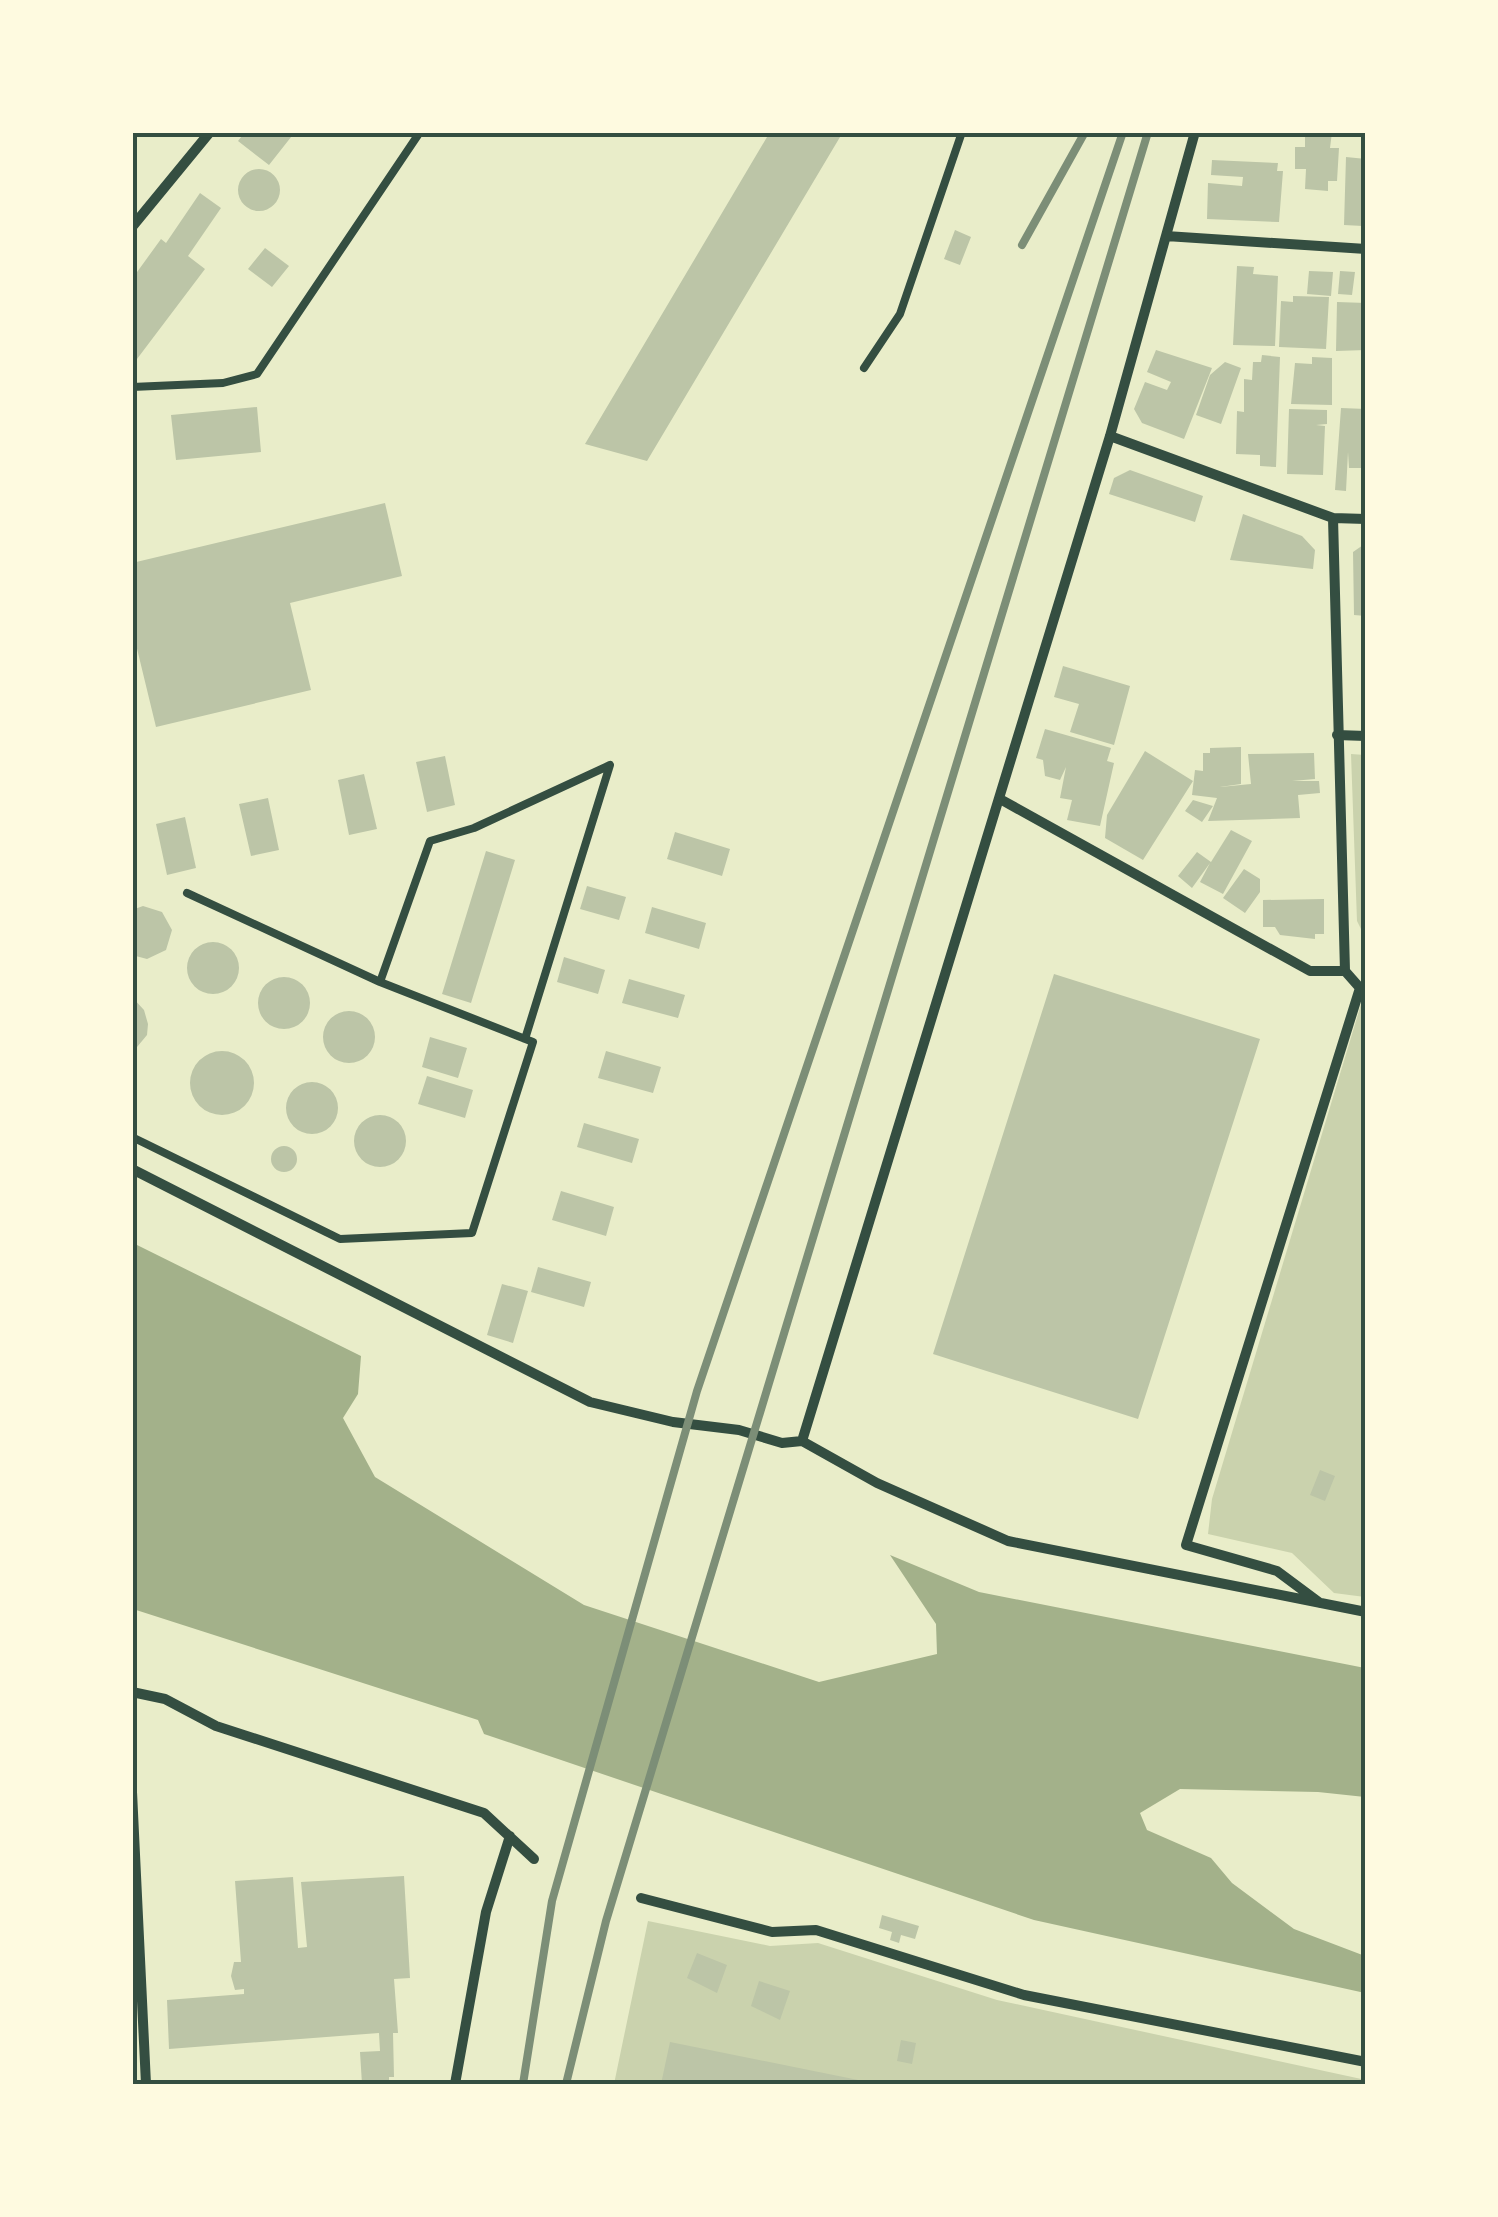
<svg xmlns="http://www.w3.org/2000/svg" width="1498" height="2217" viewBox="0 0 1498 2217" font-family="'Fira Sans',sans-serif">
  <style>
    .green { fill: #cad2ad }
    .water { fill: #a3b18a }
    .building { fill: #bcc5a7 }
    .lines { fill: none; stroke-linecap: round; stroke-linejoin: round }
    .service { stroke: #344e41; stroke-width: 8 }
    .minor { stroke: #344e41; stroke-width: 10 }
    .rail { stroke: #7c8e77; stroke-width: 8 }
    .neatline { fill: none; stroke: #344e41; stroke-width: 4 }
  </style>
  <rect width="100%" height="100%" fill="#e9edc9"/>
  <path class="green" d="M1351 754 1365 755V937L1357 921Z
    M1365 991V1597L1334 1593 1292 1553 1208 1534 1212 1499Z
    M648 1921 770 1946 818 1943 997 2000 1366 2080 1365 2084H614Z"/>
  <path class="water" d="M133 1243 361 1356 358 1394 343 1418 375 1477 584 1605 819 1682 937 1654 936 1624 890 1555 979 1592 1365 1668V1797L1318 1792 1180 1789 1140 1813 1147 1830 1211 1858 1232 1883 1294 1929 1365 1956V1993L1034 1920 484 1734 478 1720 133 1609Z"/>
  <path class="building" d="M245 132H295L269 165 238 141Z
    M770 132H843L647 461 585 444Z
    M1305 132H1332L1330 148H1339L1337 181H1328V191L1305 189 1306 169H1295V147H1305Z
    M1346 157 1366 159 1363 226 1344 225Z
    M1212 160 1278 163 1277 171H1283L1279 222 1207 219 1208 183 1242 186 1243 177 1211 175Z
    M238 190a21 21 0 1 1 42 0a21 21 0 1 1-42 0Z
    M200 193 221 208 188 256 205 269 137 359 132 355V279L161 239 166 243Z
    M955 230 971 237 960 265 944 259Z
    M265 248 289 266 272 287 248 269Z
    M1237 266 1254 267 1253 274 1278 276 1275 346 1233 345Z
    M1309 271 1333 272 1331 296 1307 294Z
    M1340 271 1355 272 1352 295 1338 294Z
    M1293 296 1329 297 1326 349 1279 347 1281 301 1293 302Z
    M1337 302 1366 303V350L1336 351Z
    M1156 350 1212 368 1184 439 1142 423 1134 409 1145 382 1167 390 1171 382 1147 372Z
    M1262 355 1280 357 1276 467 1260 466V455L1236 454 1237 411 1244 412V379L1252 380 1253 362H1261Z
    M1312 357 1332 358V405L1291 404 1295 363 1312 364Z
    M1225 362 1241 368 1221 424 1196 415 1210 375Z
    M257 407 261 452 176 460 171 415Z
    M1341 408 1366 409V475H1361V468H1349L1348 452 1346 491 1335 490Z
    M1289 409 1327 410V424L1316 425 1325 426 1323 475 1287 474Z
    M1130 470 1203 496 1195 522 1109 494 1114 478Z
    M385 503 402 576 290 603 311 690 156 727 132 628V563Z
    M1243 514 1302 536 1315 550 1313 569 1230 560Z
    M1366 543V616L1354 615 1353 552Z
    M1063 666 1130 686 1114 745 1070 732 1079 704 1054 697Z
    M1045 729 1111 748 1107 761 1114 763 1100 826 1067 820 1072 800 1060 798 1066 767 1060 780 1045 776 1043 760 1036 758Z
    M1241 747V784L1220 787 1251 784 1248 754 1314 753 1315 779 1292 781H1319L1320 793 1298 795 1300 818 1208 821 1217 798 1192 795 1195 770 1203 771V753H1210V748Z
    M1145 751 1193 781 1143 860 1105 838 1107 815Z
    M445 756 455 805 427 812 416 762Z
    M364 774 377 829 349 835 338 780Z
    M268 798 279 850 251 856 239 804Z
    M1193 800 1213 806 1202 822 1185 811Z
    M185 817 196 868 167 875 156 824Z
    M1231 830 1252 841 1223 894 1200 882 1210 863 1192 888 1178 876 1197 852 1211 862Z
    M675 832 730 849 722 876 667 859Z
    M486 851 515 860 471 1003 442 994Z
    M1244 869 1260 879V892L1245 913 1223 898Z
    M587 886 626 897 619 920 580 909Z
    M1324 899V934H1315V939L1280 935 1275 927H1263V900Z
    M143 906 162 912 172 930 166 950 147 959 132 955V910Z
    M652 907 706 923 699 949 645 933Z
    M187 968a26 26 0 1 1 52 0a26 26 0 1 1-52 0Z
    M564 957 605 970 598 994 557 982Z
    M1054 974 1260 1039 1138 1419 933 1354Z
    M258 1003a26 26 0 1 1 52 0a26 26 0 1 1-52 0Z
    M629 979 685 995 678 1018 622 1003Z
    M132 997 144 1010 148 1024 147 1035 132 1053Z
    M323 1037a26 26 0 1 1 52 0a26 26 0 1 1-52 0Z
    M430 1037 467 1048 458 1078 422 1067Z
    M190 1083a32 32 0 1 1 64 0a32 32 0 1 1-64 0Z
    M606 1051 661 1067 653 1093 598 1078Z
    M427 1076 473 1090 465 1118 418 1104Z
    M286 1108a26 26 0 1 1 52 0a26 26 0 1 1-52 0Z
    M354 1141a26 26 0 1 1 52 0a26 26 0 1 1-52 0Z
    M584 1123 639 1139 632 1163 577 1147Z
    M271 1159a13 13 0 1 1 26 0a13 13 0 1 1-26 0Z
    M561 1191 614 1207 606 1236 552 1220Z
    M538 1267 591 1282 584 1307 531 1292Z
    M502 1284 528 1291 513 1343 487 1335Z
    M1320 1470 1335 1476 1325 1501 1310 1495Z
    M404 1876 410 1978 394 1979 398 2033H393L394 2077H389V2084H362L360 2052 380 2051 379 2033 169 2049 167 2000 244 1994V1989L235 1990 231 1976 234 1962H241L235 1881 293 1877 298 1948 307 1947 301 1882Z
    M882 1915 919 1926 915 1939 901 1935 899 1943 890 1940 892 1932 879 1928Z
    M697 1953 727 1965 717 1993 687 1978Z
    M759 1981 790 1991 780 2020 751 2006Z
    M901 2040 916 2043 912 2064 897 2061Z
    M670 2042 873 2083V2084H661Z"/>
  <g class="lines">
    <path class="service" d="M864 368 900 314 962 132
      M132 387 223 383 257 374 420 132
      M380 982 430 841 474 828 610 765 525 1039
      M132 1137 340 1239 472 1233 533 1042 380 982 187 893"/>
    <path class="minor" d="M132 227 210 132
      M1166 236 1366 249
      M1110 436 1333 518 1366 519
      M1337 735 1366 736
      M1000 799 1310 971H1345L1333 518
      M132 1169 590 1402 673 1422 739 1430 782 1443 802 1441 877 1483 1008 1541 1366 1612
      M802 1441 1110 436 1195 132
      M1320 1603 1277 1571 1186 1545 1360 988 1345 971
      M132 1692 165 1699 216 1726 484 1813 534 1859
      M132 1792 146 2084
      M641 1898 772 1932 816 1930 1024 1995 1366 2062
      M455 2084 486 1912 510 1836"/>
    <path class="rail" d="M1022 245 1085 132
      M523 2084 552 1901 697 1391 1123 132
      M566 2084 606 1921 1148 132"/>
  </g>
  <rect width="1498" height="2217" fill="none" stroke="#fefae0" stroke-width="270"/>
  <rect x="135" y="135" width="1228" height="1947" class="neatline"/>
</svg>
